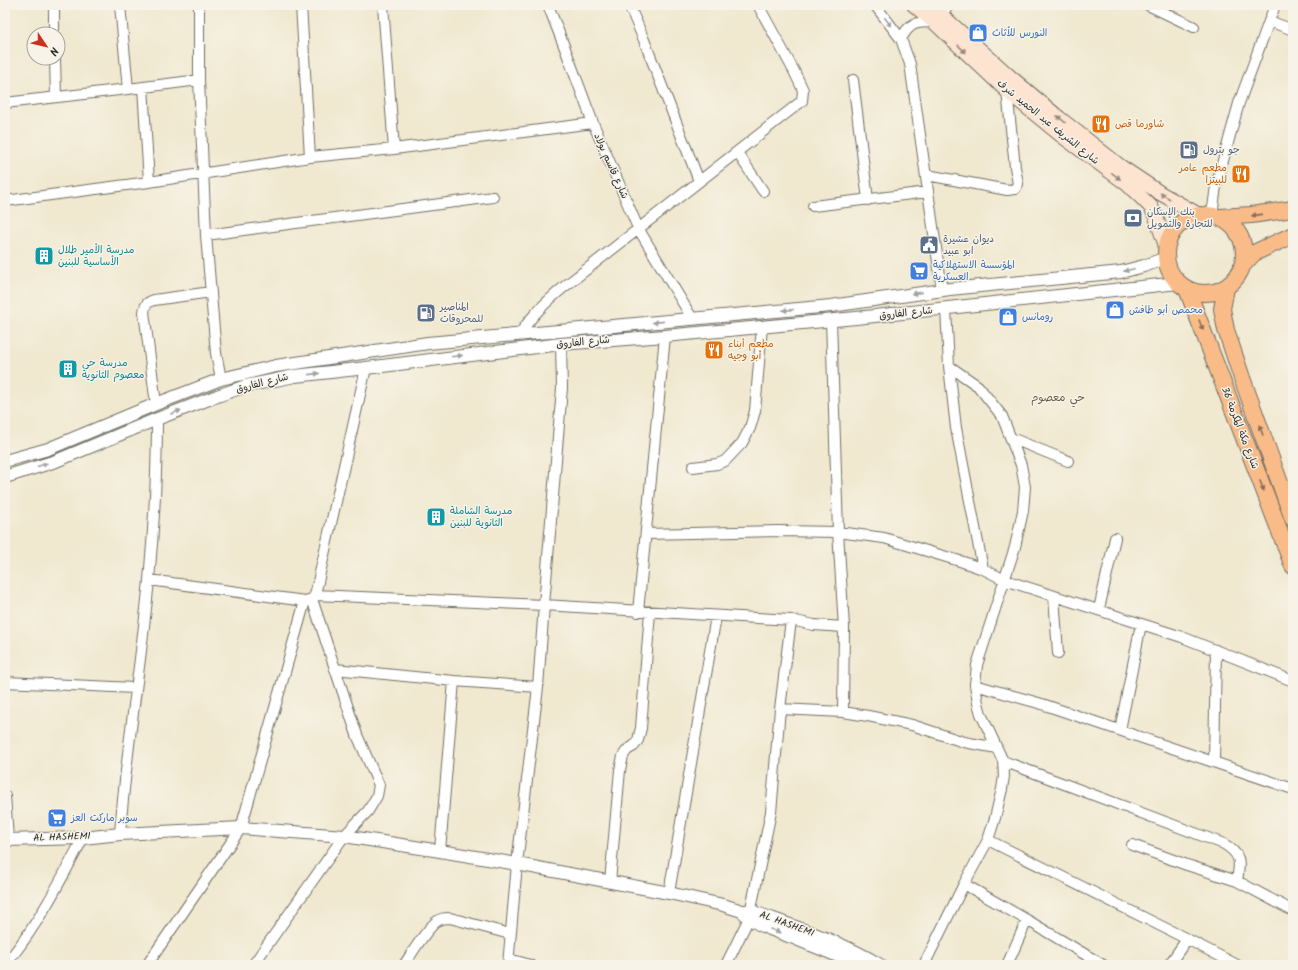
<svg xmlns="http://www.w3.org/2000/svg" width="1298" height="970" viewBox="0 0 1298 970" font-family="Kalam,'Playpen Sans Arabic',sans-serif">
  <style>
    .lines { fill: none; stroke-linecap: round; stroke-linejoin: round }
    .minor-casing { stroke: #706d64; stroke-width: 12 }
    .tertiary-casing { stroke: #706d64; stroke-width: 14 }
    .secondary-casing { stroke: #706d64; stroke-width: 16 }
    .primary-casing { stroke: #706d64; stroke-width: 18 }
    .minor { stroke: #fff; stroke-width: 10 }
    .tertiary { stroke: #fff; stroke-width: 12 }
    .secondary { stroke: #fde4d0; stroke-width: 14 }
    .primary { stroke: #f9bc89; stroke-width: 16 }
    .oneway { fill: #a0a0a0 }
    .oneway2 { fill: #94887e }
    .oneway3 { fill: #886c55 }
    .labels { text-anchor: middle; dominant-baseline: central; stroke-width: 3; stroke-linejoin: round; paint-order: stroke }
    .shop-label { font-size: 10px; fill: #366cbe; stroke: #f7f3e8; text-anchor: start }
    .street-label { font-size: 10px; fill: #2b2b2b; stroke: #f7f3e8 }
    .food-label { font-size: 10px; fill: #c56008; stroke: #f7f3e8; text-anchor: start }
    .service-label { font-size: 10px; fill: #4e5e75; stroke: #f7f3e8; text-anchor: start }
    .culture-label { font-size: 10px; fill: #0d838f; stroke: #f7f3e8; text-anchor: start }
    .neighbourhood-label { font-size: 11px; fill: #705749; stroke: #f7f3e8 }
  </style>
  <rect width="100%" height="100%" fill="#f7f3e8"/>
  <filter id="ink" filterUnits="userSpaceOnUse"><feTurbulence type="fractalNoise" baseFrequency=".025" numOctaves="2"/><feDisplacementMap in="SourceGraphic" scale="8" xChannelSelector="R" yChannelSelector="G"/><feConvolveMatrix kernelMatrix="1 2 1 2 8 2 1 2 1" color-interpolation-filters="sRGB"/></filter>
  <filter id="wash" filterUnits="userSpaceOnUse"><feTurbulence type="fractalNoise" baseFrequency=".012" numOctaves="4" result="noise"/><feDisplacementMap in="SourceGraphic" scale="16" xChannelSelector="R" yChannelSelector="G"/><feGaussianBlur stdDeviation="0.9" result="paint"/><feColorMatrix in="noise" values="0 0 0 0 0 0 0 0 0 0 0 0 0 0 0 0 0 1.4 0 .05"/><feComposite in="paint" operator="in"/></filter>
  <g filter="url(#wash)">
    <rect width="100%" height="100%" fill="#f0e8cf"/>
  </g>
  <g filter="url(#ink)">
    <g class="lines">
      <defs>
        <path id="minor" d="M54 5V34
          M120 5 128 89
          M199 5V80L206 235 216 353 221 379
          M301 5 310 157
          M383 5 394 149
          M548 5 566 51 593 123 638 228 692 318
          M629 5 644 40 699 181
          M875 5 901 39 910 64 942 290
          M1148 5 1194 27
          M1269 21 1293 30
          M901 39C910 22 916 22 934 22L949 5
          M55 58 56 97
          M853 80 868 200
          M143 87 149 182
          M5 103 128 89 199 80
          M737 152 763 191
          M927 175 1007 190 1015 189 1018 184 1015 167 1007 91
          M5 201 149 182 310 157 394 149 593 123
          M813 206 928 192
          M1207 215 1213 208 1216 186 1239 103 1275 5
          M206 235 493 197
          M946 309 949 366 956 428 983 569
          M831 320 838 532 844 627 843 712
          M519 335C533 314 545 303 564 287L802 101 803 90 794 71 758 5
          M156 404 144 312C145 305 147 302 154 300L211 292
          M1011 438 1068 461
          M693 467 717 464 725 461 742 443 750 428 755 411 762 326
          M646 534 778 531 838 532 884 538 963 562 983 569 1005 580 1182 637 1293 681
          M149 580 305 601
          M315 595 544 605 791 620 814 625 844 627
          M1054 596 1058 653
          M1099 609 1115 538
          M638 612 665 336
          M335 669 454 681 538 687
          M5 682 135 688
          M975 685 1042 704 1293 789
          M780 709 843 712 868 716 912 725 964 742 997 748
          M1120 730 1141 624
          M1003 761 1224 844C1242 855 1240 862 1237 881
          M1214 762 1216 650
          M5 796 8 839
          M120 834C126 749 141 665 149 580 154 526 157 472 157 419
          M988 840 1187 939 1237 965
          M1132 845 1187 865 1237 881 1293 911
          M440 851 454 681
          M610 882 620 770 623 756 627 750 634 746 638 740 641 728 650 612
          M964 884 1027 920 1103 965
          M669 893 716 616
          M509 959 530 965
          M5 961 9 960C39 923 61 880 83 838
          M147 965 241 828 305 601 312 599 315 595 366 368
          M253 965 344 836 368 811 377 796 379 785 357 735 312 599
          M404 965C413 952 424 932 436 922 440 918 445 918 450 918L510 934
          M508 965 517 864 538 687 544 605 562 388 561 344
          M726 965 749 918 771 812 780 709 791 620
          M924 965 964 884 988 840 995 818 1002 789 1004 776 1003 761 981 714 978 703 975 685 977 665 1015 547 1023 511 1025 487 1021 465 1002 416 978 386 949 366
          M1007 965 1027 920
          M1169 965 1187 939"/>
        <path id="tertiary" d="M5 461 48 449 156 404 221 379 276 366 428 343 831 306 950 289 1121 272 1144 266 1166 258
          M5 477 56 461 157 419 217 396 246 386 295 376 366 368 561 344 665 336 856 318 1178 283
          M5 840 83 838 120 834 241 828 344 836 440 851 517 864 669 893 723 905 742 911H751C795 927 840 941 880 965
          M742 911C755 926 774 930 791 937 813 946 836 954 857 965"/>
        <path id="secondary" d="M914 5 934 22 1007 91 1061 135 1126 183 1144 200 1151 207 1156 217 1167 249
          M930 5 1009 76 1059 118 1121 167 1160 193 1199 215"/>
        <path id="primary" d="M1166 254a39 39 0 1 1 78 0a39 39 0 1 1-78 0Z
          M1220 217 1251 215 1293 209
          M1242 266 1254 253 1293 235
          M1226 288 1222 309 1226 330 1242 378 1293 519
          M1187 289 1293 566"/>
      </defs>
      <use href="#minor" class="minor-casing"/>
      <use href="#tertiary" class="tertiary-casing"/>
      <use href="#secondary" class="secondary-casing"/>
      <use href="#primary" class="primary-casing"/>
      <use href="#minor" class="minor"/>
      <use href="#tertiary" class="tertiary"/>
      <use href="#secondary" class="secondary"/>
      <use href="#primary" class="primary"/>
    </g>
    <defs><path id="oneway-solid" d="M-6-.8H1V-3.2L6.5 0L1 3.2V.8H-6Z"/></defs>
    <g class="oneway">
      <use href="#oneway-solid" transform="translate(888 22) rotate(52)"/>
      <use href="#oneway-solid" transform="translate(1129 270) rotate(166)"/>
      <use href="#oneway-solid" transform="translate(917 293) rotate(172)"/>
      <use href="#oneway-solid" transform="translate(788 310) rotate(175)"/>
      <use href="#oneway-solid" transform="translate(658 322) rotate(174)"/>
      <use href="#oneway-solid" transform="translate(457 356) rotate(-7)"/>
      <use href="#oneway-solid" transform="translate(314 374) rotate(-6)"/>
      <use href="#oneway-solid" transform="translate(176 412) rotate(-21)"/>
      <use href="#oneway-solid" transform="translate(42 465) rotate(-18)"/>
      <use href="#oneway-solid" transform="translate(775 931) rotate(21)"/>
    </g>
    <g class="oneway2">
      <use href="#oneway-solid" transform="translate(962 49) rotate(44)"/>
      <use href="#oneway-solid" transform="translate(1061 119) rotate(-141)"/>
      <use href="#oneway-solid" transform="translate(1116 176) rotate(37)"/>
      <use href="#oneway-solid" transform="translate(1165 196) rotate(-150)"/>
    </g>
    <g class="oneway3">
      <use href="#oneway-solid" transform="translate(1257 215) rotate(172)"/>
      <use href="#oneway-solid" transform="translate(1201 325) rotate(69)"/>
      <use href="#oneway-solid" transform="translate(1261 430) rotate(-110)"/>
      <use href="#oneway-solid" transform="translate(1262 486) rotate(69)"/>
    </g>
  </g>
  <defs>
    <symbol id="shop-square" viewBox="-11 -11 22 22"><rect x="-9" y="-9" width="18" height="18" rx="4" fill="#3f7fe0" stroke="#f7f3e8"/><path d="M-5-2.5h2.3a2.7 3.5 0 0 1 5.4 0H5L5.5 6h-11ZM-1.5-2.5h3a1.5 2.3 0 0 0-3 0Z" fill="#fff"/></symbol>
    <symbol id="restaurant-square" viewBox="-11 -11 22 22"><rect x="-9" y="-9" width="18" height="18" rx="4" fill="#e8710a" stroke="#f7f3e8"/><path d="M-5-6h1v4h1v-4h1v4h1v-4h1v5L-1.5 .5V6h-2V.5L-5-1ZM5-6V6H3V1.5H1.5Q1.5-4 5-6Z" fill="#fff"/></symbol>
    <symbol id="fuel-square" viewBox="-11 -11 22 22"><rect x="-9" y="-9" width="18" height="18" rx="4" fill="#5c6f8a" stroke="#f7f3e8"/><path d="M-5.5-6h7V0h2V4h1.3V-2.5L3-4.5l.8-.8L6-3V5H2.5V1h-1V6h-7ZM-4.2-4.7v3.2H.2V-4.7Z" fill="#fff"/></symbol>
    <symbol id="bank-square" viewBox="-11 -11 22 22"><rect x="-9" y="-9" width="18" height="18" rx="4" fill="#5c6f8a" stroke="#f7f3e8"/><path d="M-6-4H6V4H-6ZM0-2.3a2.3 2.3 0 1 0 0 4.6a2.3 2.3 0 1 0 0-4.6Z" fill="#fff"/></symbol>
    <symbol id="civic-square" viewBox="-11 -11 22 22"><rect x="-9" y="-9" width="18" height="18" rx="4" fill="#5c6f8a" stroke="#f7f3e8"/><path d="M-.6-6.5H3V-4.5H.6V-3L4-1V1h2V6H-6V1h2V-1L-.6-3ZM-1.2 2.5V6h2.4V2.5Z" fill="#fff"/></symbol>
    <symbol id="building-square" viewBox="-11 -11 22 22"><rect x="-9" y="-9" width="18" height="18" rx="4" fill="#0f9aa8" stroke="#f7f3e8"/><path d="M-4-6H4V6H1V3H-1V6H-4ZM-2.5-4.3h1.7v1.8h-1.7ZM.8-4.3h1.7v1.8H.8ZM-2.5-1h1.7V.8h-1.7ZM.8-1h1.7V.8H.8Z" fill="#fff"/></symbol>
    <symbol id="supermarket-square" viewBox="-11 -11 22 22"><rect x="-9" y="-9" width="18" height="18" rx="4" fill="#3f7fe0" stroke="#f7f3e8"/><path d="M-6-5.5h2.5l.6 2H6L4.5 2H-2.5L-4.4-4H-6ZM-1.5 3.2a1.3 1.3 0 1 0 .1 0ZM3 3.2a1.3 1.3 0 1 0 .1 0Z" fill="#fff"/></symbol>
  </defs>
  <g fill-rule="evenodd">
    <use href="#shop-square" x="967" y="22" width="22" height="22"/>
    <use href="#restaurant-square" x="1090" y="113" width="22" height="22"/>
    <use href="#fuel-square" x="1178" y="139" width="22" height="22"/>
    <use href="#restaurant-square" x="1230" y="163" width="22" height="22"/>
    <use href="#bank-square" x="1122" y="207" width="22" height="22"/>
    <use href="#civic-square" x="918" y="234" width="22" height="22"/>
    <use href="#building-square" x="33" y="245" width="22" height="22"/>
    <use href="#supermarket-square" x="908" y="260" width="22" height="22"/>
    <use href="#shop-square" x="1104" y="299" width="22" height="22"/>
    <use href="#fuel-square" x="415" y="302" width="22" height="22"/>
    <use href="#shop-square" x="997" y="306" width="22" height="22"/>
    <use href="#restaurant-square" x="703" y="339" width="22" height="22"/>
    <use href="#building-square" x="57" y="358" width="22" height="22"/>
    <use href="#building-square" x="425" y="506" width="22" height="22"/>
    <use href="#supermarket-square" x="46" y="807" width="22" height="22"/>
  </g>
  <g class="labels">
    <g class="shop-label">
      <text x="992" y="33">النورس للأثاث</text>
      <text x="933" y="265">المؤسسة الاستهلاكية<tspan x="933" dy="12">العسكرية</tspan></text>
      <text x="1129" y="310">محمص أبو طافش</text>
      <text x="1022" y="317">رومانس</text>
      <text x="71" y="818">سوبر ماركت العز</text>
    </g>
    <g class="street-label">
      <text transform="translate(1048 122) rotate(39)">شارع الشريف عبد الحميد شرف</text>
      <text transform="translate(611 166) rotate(66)">شارع قاسم بولاد</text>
      <text transform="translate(906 313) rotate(-6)">شارع الفاروق</text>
      <text transform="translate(583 342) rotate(-5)">شارع الفاروق</text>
      <text transform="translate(262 383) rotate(-14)">شارع الفاروق</text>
      <text transform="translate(1240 428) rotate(69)">شارع مكة المكرمة 36</text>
      <text transform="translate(62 837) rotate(-2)">AL HASHEMI</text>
      <text transform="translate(787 924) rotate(20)">AL HASHEMI</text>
    </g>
    <g class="food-label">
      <text x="1115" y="124">شاورما قص</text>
      <text x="1227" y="168" text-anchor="end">مطعم عامر<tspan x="1227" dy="12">للبيتزا</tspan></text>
      <text x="728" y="344">مطعم أبناء<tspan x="728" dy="12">أبو وجيه</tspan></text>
    </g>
    <g class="service-label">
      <text x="1203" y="150">جو بترول</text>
      <text x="1147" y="212">بنك الإسكان<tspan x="1147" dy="12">للتجارة والتمويل</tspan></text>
      <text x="943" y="239">ديوان عشيرة<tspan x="943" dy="12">ابو عبيد</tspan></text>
      <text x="440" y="307">المناصير<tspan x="440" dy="12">للمحروقات</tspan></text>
    </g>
    <g class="culture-label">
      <text x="58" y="250">مدرسة الأمير طلال<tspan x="58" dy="12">الأساسية للبنين</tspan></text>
      <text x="82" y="363">مدرسة حي<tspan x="82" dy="12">معصوم الثانوية</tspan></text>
      <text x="450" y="511">مدرسة الشاملة<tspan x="450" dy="12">الثانوية للبنين</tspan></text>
    </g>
    <g class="neighbourhood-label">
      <text x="1058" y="398">حي معصوم</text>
    </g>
  </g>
  <rect width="1298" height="970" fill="none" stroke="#f7f3e8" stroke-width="20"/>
  <g transform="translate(46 46) rotate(125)"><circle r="19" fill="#f7f3e8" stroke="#a5a39c"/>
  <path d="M0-3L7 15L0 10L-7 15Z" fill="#c8321e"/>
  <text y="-6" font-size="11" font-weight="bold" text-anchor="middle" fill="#2b2b2b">N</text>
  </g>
</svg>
